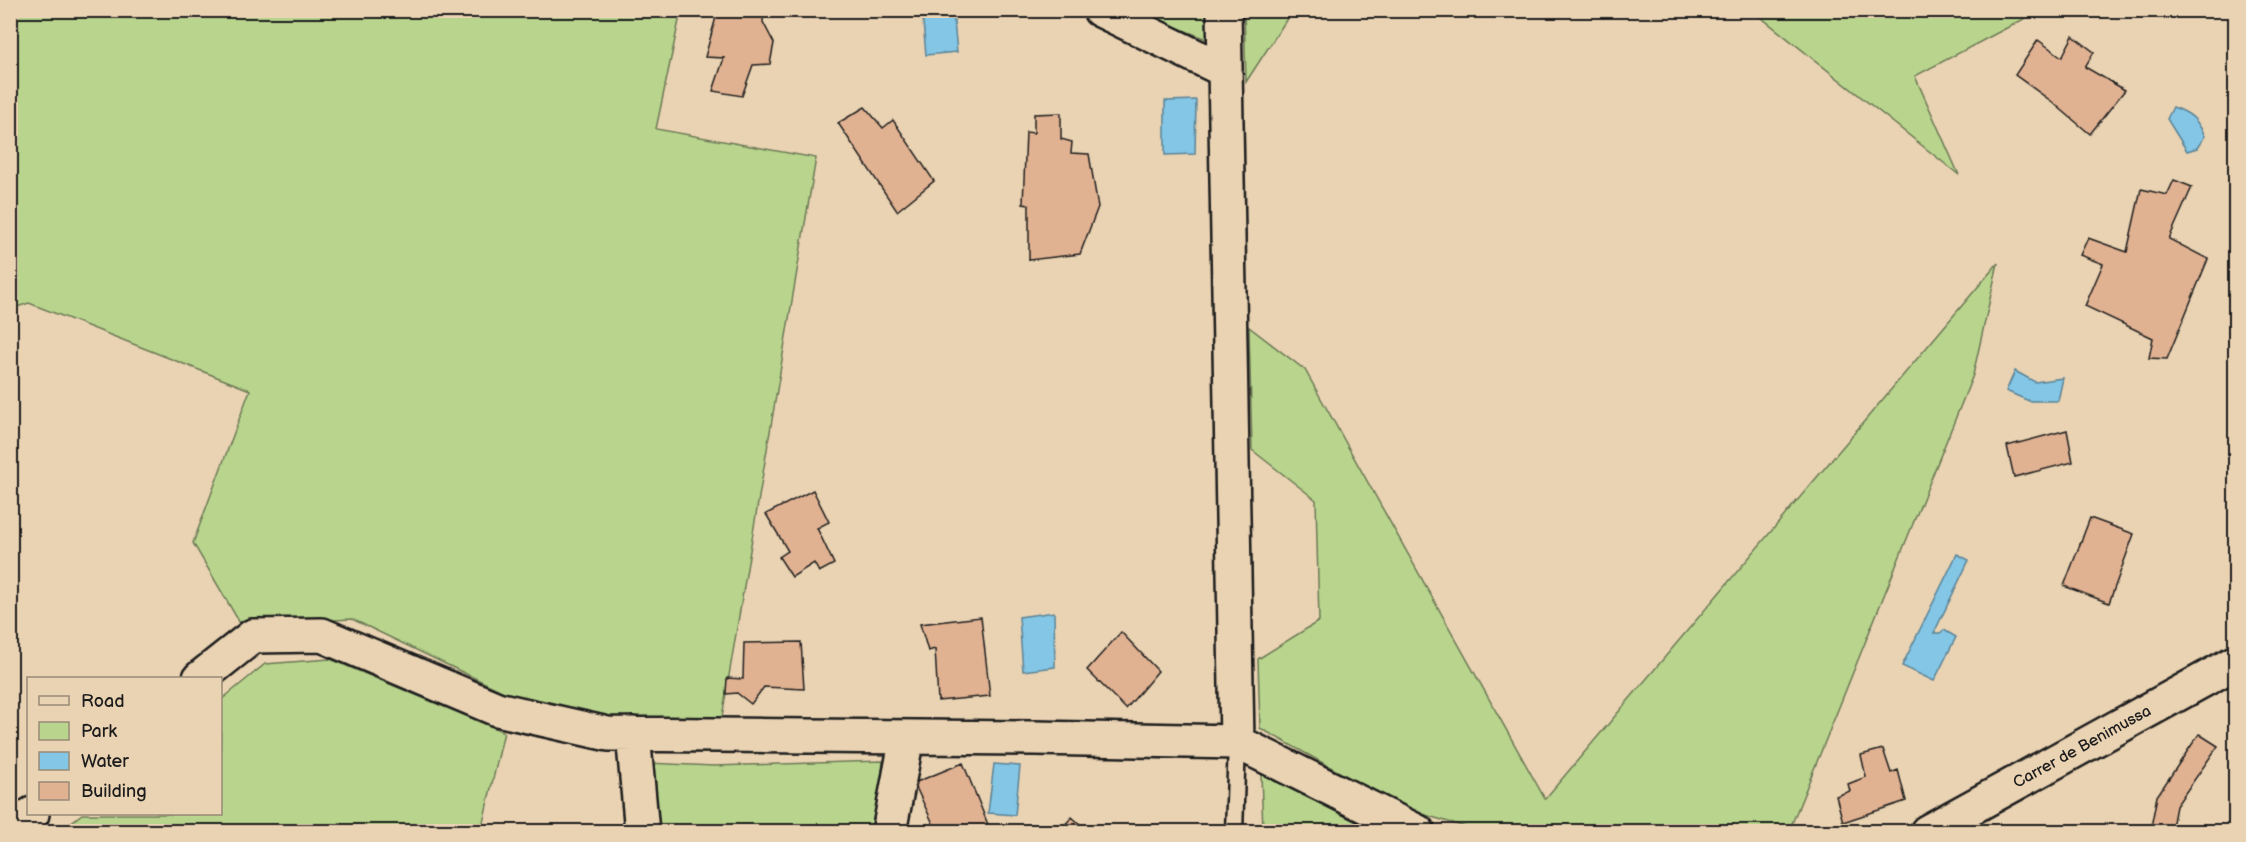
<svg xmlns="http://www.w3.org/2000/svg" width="2246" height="842" viewBox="0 0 2246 842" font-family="'Balsamiq Sans',sans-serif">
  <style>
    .green { fill: #b9d58d; stroke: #6a7854; stroke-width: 1.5 }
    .water { fill: #84c6e5; stroke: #5a8295; stroke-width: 1.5 }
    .building { fill: #e1b292; stroke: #1c1c1c; stroke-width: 1.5 }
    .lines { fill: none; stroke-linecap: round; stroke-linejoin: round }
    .service-casing { stroke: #1c1c1c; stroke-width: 21 }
    .minor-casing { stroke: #1c1c1c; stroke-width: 38 }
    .tertiary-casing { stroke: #1c1c1c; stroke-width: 38 }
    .service { stroke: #ead3b3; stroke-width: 16 }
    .minor { stroke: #ead3b3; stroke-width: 33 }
    .tertiary { stroke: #ead3b3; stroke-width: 33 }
    .labels { text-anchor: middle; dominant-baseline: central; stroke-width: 4.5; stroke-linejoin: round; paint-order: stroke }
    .street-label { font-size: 16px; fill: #1c1c1c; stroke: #ead3b3 }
  </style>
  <rect width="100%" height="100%" fill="#ead3b3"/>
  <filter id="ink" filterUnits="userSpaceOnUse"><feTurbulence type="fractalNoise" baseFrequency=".0167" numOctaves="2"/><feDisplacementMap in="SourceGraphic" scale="12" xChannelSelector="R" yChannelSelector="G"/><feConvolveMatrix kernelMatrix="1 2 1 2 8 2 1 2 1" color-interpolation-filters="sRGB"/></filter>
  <g filter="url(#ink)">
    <path class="green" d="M11 11H681L656 129 816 158 721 723 596 718 510 695 352 619 241 625 193 543 250 390 29 303 11 309Z
      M1134 11H1217V43Z
      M1244 11H1292L1246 82Z
      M1753 11H2039L1915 76 1959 175Z
      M1998 263 1973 375 1789 831H1478L1406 809 1260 728 1258 659 1319 621 1316 500 1252 450 1249 327 1305 370 1545 799Z
      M330 659 504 732 481 831H60L82 814H220L221 700 265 664Z
      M883 761 876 831H653L647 763 714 766Z
      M1261 774 1401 831H1263Z"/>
    <path class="water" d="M922 11H953L957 52 926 55Z
      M1196 100 1195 154 1165 155V101Z
      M2173 107C2191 113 2197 119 2205 136L2197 148 2187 151 2167 119Z
      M2015 371 2035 382 2063 378 2058 401H2029L2006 391Z
      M1957 554 1969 560 1934 633H1940L1944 630 1956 637 1934 681 1902 666Z
      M1054 612 1055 667 1023 671 1019 617Z
      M994 764 1020 766 1015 815 988 813Z"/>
    <path class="building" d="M718 10H764L763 22 774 43 770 64 753 65 742 96 713 91 724 58 705 57Z
      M2073 36 2094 52 2085 67 2125 90 2090 134 2051 101 2015 75 2038 40 2062 57Z
      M865 107 883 128 893 120 934 181 897 211 838 123Z
      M1061 113V139L1072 142 1071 153 1089 154 1098 207 1080 254 1029 260V205L1023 204 1026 132 1034 133V114Z
      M2174 180 2192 187 2169 239 2208 259 2167 359 2149 358 2153 338 2085 306 2103 264 2080 255 2088 238 2127 252 2141 189 2167 195Z
      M2067 430 2073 462 2014 477 2007 446Z
      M813 490 829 522 817 528 834 564 819 572 814 563 792 577 779 557 788 551 766 514Z
      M2090 518 2134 534 2109 603 2064 586Z
      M981 617 990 696 938 701 935 649 928 651 920 624Z
      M1121 632 1158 671 1126 709 1087 670Z
      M801 642 804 689 764 687 751 704 737 693 726 694 727 678 743 679 744 643Z
      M2199 734 2218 746 2176 806 2171 832H2150L2157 796Z
      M1883 749 1891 773 1898 770 1906 801 1843 822 1836 796 1850 791 1848 784 1866 777 1861 755Z
      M963 763 991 832H937L914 783Z
      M1072 817 1089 832H1058Z"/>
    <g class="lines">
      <defs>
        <path id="service" d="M1234 832 1237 742"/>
        <path id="minor" d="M1100 10 1224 70
          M200 678 253 636 322 635 497 709 608 734 1035 738 1237 742 1224 10
          M633 734 642 832
          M10 830 32 814
          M889 832 907 737"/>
        <g id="tertiary">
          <path d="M1237 742 1418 832"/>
          <path id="s1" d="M1927 832 2236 662"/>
        </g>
      </defs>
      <use href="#service" class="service-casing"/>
      <use href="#minor" class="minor-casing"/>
      <use href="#tertiary" class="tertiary-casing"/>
      <use href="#service" class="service"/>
      <use href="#minor" class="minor"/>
      <use href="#tertiary" class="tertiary"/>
    </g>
  </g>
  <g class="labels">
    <g class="street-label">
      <text stroke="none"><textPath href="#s1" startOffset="177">Carrer de Benimussa</textPath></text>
    </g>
  </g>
  <rect width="2246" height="842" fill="none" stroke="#ead3b3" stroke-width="36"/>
  <rect x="18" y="18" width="2210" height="806" fill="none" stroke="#1c1c1c" stroke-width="2" filter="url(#ink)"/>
  <rect x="27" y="677" width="195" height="138" fill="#ead3b3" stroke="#988a77" stroke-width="1.5"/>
  <rect x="39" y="696" width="30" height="9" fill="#ead3b3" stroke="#988a77" stroke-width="1.5"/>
  <text x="81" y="707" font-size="18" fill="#1c1c1c">Road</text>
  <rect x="39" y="722" width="30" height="18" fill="#b9d58d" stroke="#988a77" stroke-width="1.5"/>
  <text x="81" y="737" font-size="18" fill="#1c1c1c">Park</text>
  <rect x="39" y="752" width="30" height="18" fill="#84c6e5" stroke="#988a77" stroke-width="1.5"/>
  <text x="81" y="767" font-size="18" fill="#1c1c1c">Water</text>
  <rect x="39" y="782" width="30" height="18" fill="#e1b292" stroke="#988a77" stroke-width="1.5"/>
  <text x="81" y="797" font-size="18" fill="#1c1c1c">Building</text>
</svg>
